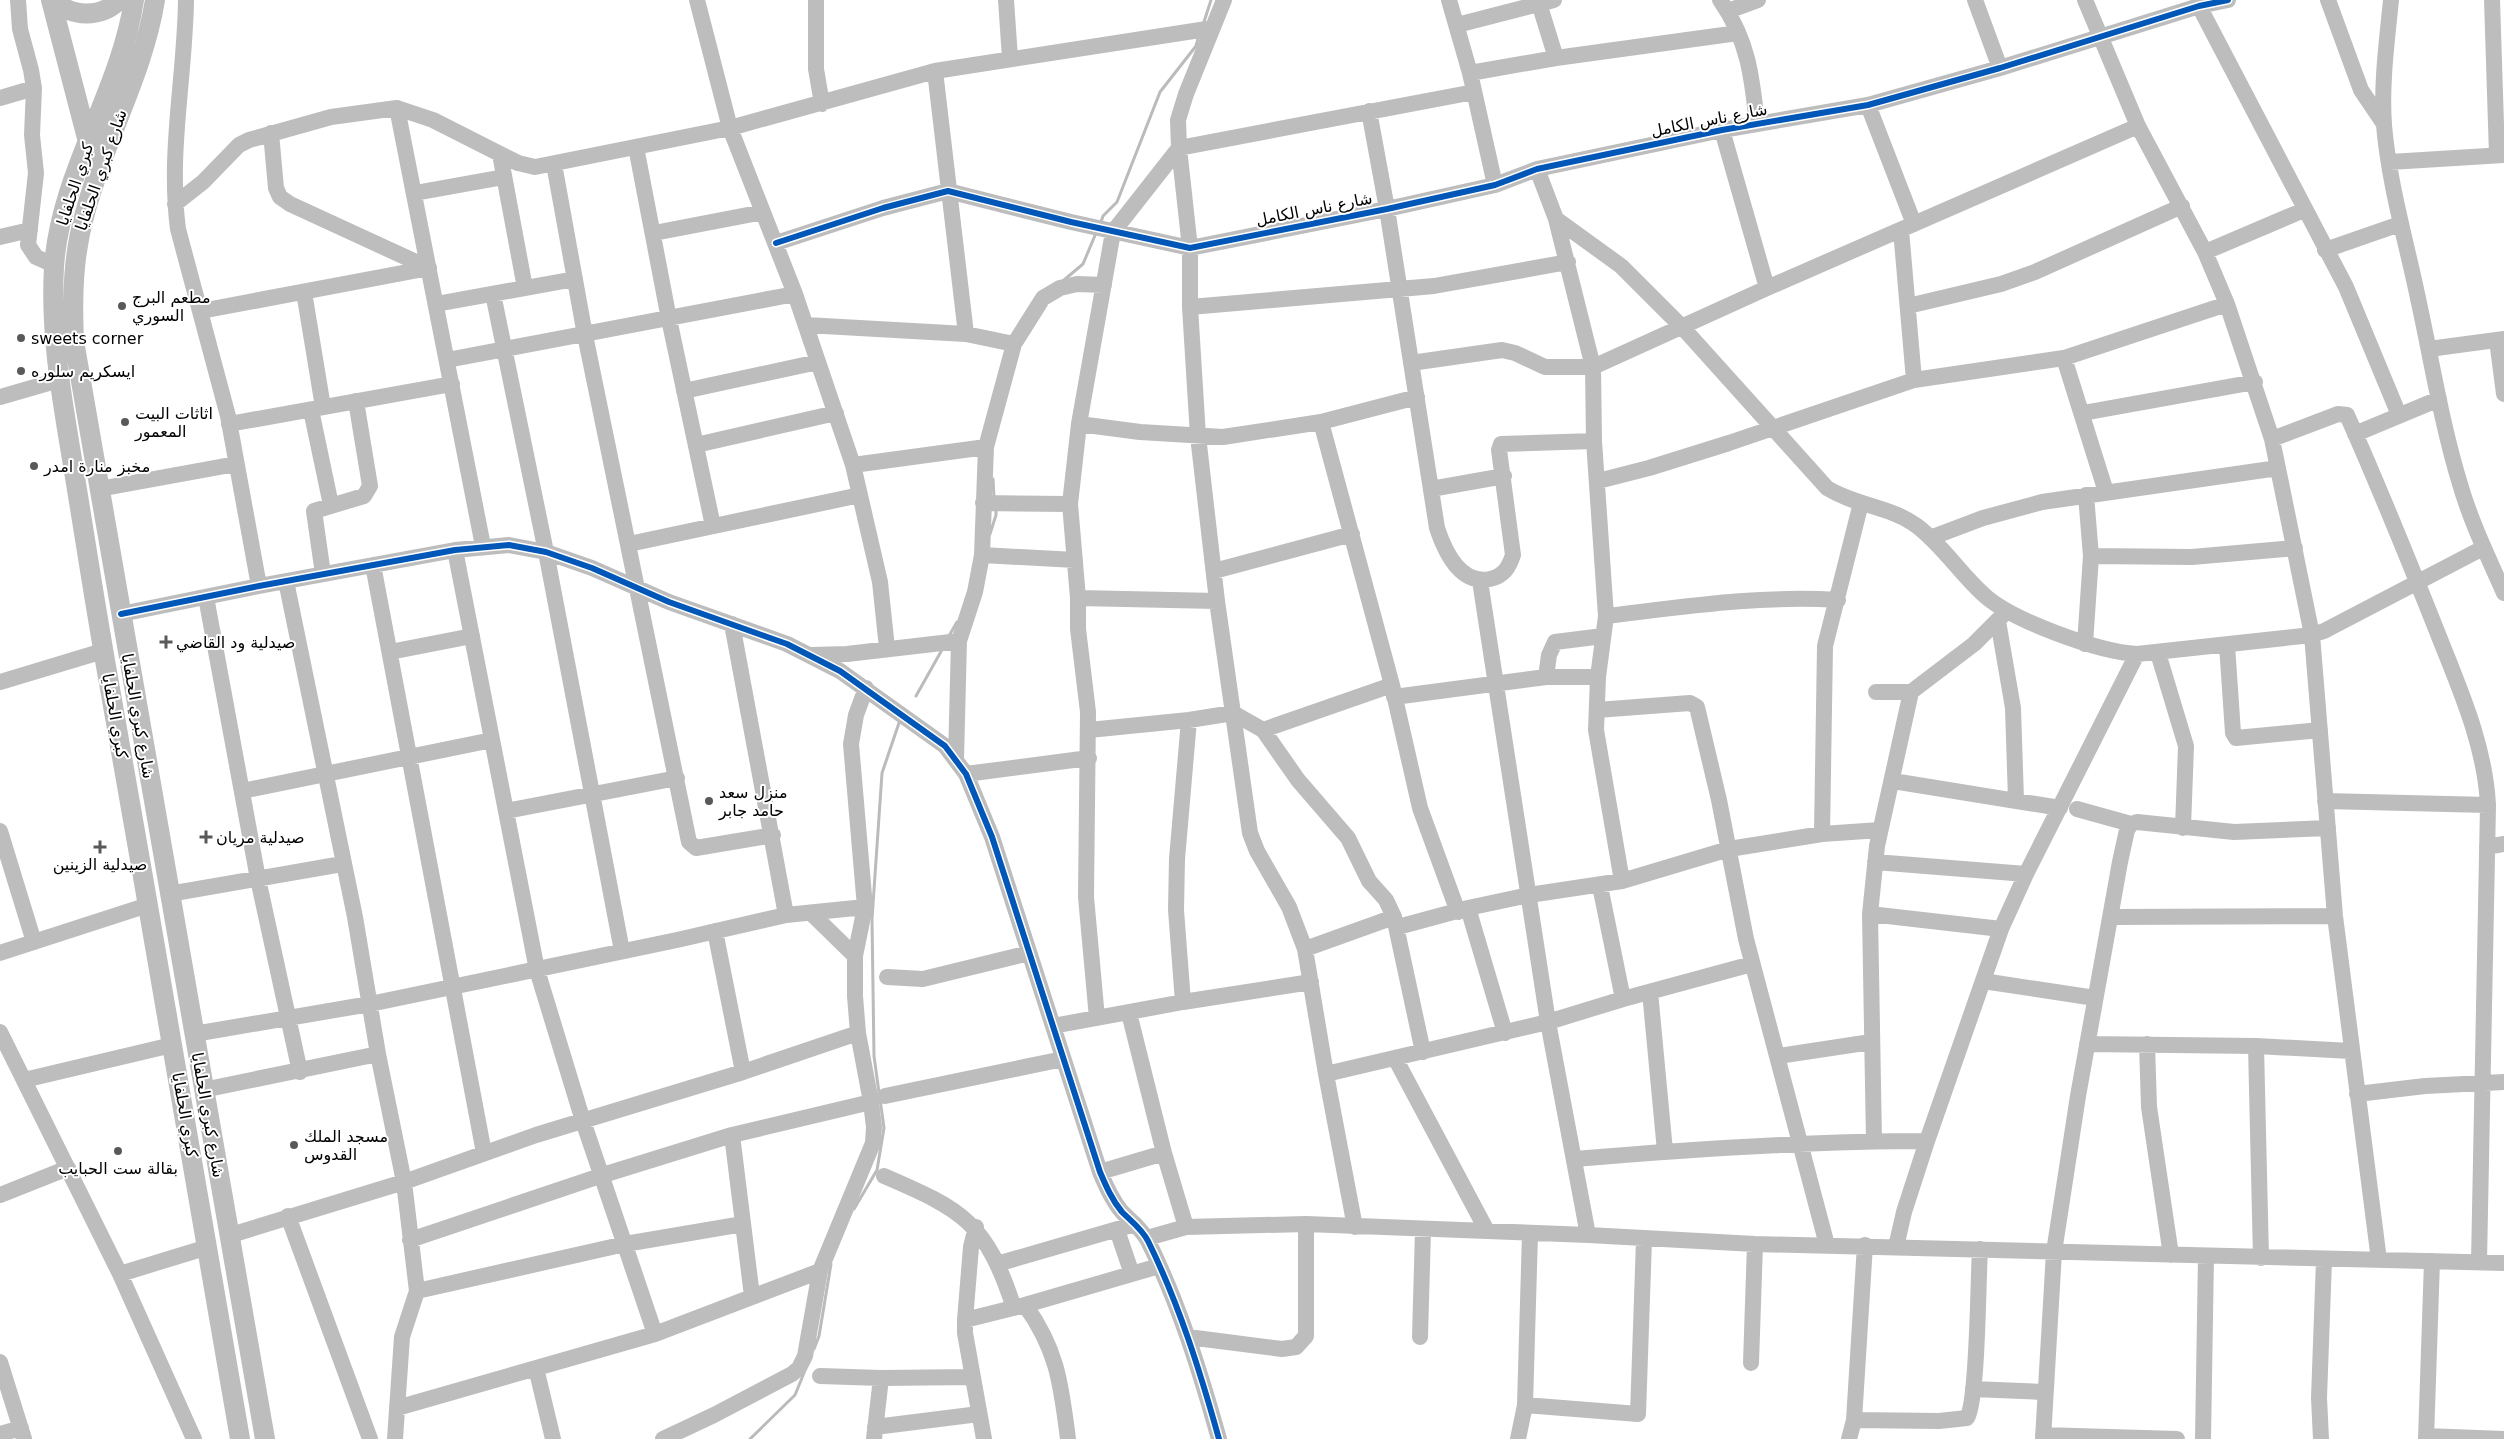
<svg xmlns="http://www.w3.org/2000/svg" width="2504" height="1439" viewBox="0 0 2504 1439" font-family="'DejaVu Sans',Vazirmatn,sans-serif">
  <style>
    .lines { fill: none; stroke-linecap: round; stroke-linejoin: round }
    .stream { stroke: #bbb; stroke-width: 3 }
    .minor { stroke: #bdbdbd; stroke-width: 16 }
    .major { stroke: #bdbdbd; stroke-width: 20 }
    .cycleway-casing { stroke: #fff; stroke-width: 9 }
    .cycleway { stroke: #0057b8; stroke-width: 6 }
    .poi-dot { fill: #595959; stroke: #fff; stroke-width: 2 }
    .labels { text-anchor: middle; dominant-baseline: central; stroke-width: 4; stroke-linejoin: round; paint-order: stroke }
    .street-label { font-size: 16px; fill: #000; stroke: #fff }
    .poi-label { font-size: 16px; fill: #000; stroke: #fff; text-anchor: start }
  </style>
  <rect width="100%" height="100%" fill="#fff"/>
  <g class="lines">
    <path class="stream" d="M1203 25 1211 0
      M1101 222 1103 216 1117 202 1160 92 1196 46 1199 35
      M1064 280 1083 264 1096 233
      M993 479 994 498
      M990 534 996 515V509
      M949 636 957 622
      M916 696 943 648
      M879 1093 874 1056 872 919 882 773 900 720
      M854 1209 877 1170 884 1128 880 1099
      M814 1349 819 1336 831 1264
      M750 1439 795 1395 804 1373"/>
    <path class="minor" d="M18 0 20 29 31 70 34 88 32 135 36 173 28 245 36 257 54 265
      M186 0C185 77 168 152 178 229L228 416 259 586
      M697 0 730 128 795 294 853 465 880 582 887 648
      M816 0V69L822 104
      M1006 0 1010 58
      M1224 0 1186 94 1178 120 1179 148 1190 248V307L1198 436 1217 601 1250 833 1257 851 1289 907 1305 949 1326 1074 1355 1227
      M1449 0 1470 73 1495 185
      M1538 0 1556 58
      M1720 0C1748 40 1752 76 1757 124
      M1975 0 2000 68
      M2085 0 2138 126 2205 252 2227 304 2272 439 2312 635 2335 916 2379 1260
      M2328 0 2361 90 2384 124
      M2391 0C2387 41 2381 84 2384 125 2389 185 2407 244 2419 303 2432 363 2442 425 2460 484 2471 522 2488 557 2504 593
      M2492 0 2497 155
      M2199 6 2346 287 2399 415
      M1728 11 1758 0
      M1457 25 1554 0
      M935 71 966 334
      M1470 73 1556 58 1738 33
      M0 98 34 88
      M1868 105 1914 224
      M397 108 483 546
      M1369 111 1387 209 1437 528C1445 552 1460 585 1490 579 1504 576 1509 567 1513 555L1499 450 1501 444 1594 441
      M1722 130 1767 288
      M271 133 276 188 280 197 290 204 429 268
      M636 147 669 319 713 526
      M500 154 525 288
      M2390 162 2504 155
      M554 164 585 335 689 842 696 848 773 835
      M1537 169 1556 219 1593 367 1594 441 1606 616 1598 677 1596 730 1622 881
      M415 193 504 177
      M175 204 203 182 239 145 249 140 331 117 397 108 433 120 518 163 535 167 730 128 935 71 1213 28
      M1556 219 1621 266 1683 328 1827 488C1856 506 1890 506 1917 526 1942 545 1960 573 1983 594 2010 620 2099 652 2137 654L2312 635 2324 631 2483 548
      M1901 230 1914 380
      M654 233 763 212
      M0 237 30 230
      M776 243 883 208 948 191 1071 222 1190 248 1387 209 1495 185 1537 169 1722 130 1868 105 2000 68 2199 6 2228 0
      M2325 250 2400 224
      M2205 252 2304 210
      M304 292 323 407
      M493 294 546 552 622 951
      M436 304 575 279
      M1908 306 2001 284 2035 272 2182 206
      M1190 307 1434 286 1568 262
      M201 311 429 268
      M806 325 966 334 1014 344
      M2497 340 2504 394
      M2429 349 2504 339
      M2064 358 2106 492
      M447 360 795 294
      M1411 363 1502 350 1515 353 1545 367H1593L1767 288 2138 126
      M684 391 818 362
      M0 397 59 380
      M311 410 331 505
      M2083 413 2255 382
      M1321 422 1392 685 1420 808 1458 912
      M229 424 452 384
      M1079 424 1140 432 1223 437 1321 422 1417 397
      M2355 434 2439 399
      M2272 439 2338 414 2347 415C2379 487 2409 561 2438 634 2460 690 2485 745 2488 805L2479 1262
      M696 445 836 413
      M853 465 986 447
      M1598 481 1649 468 1729 443 1914 380 2064 358 2227 304
      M99 489 236 464
      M1431 489 1504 476
      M983 503 1070 504
      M1930 538 1983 518 2042 502 2278 468
      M629 544 860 495
      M455 550 537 970 583 1121 655 1334
      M982 555 1075 560
      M2091 556 2192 557 2295 548
      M373 565 484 1153
      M1214 571 1352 534
      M323 574 314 511 364 496 370 486 356 401
      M286 581 355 917 378 1054 404 1182 417 1291 402 1337 395 1439
      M1480 581 1548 1022 1588 1235
      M206 597 258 879 300 1072
      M1078 598 1217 601
      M121 614 259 586 455 550 509 545 546 552 592 568 669 602 787 644 840 671 945 746 966 774 992 837 1100 1172C1106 1186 1112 1200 1122 1212 1131 1221 1142 1229 1148 1241 1179 1304 1200 1371 1219 1439
      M1606 616C1683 607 1760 595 1838 600
      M1998 621 2013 708 2016 800
      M732 624 786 915
      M2085 644 2091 556 2086 495
      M2227 645 2233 733 2236 738 2320 730
      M390 652 472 636
      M2158 653 2186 746 2183 828
      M812 655 847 654 959 641
      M1546 677 1549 655 1555 642 1603 636
      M0 682 103 651
      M1876 692H1911L1974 644 2002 616
      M1394 697 1546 677H1598
      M1597 710 1690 703 1697 707 1719 800 1746 939 1827 1245
      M1089 730 1189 720 1233 713 1263 730 1298 780 1348 838 1369 881 1386 900 1394 917 1423 1052
      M1263 730 1392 685
      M956 759 959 641 975 592 982 555 986 447 1014 344 1043 298 1060 288 1077 284 1104 285
      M966 774 1089 758
      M1893 781 2060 808
      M242 791 492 740
      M2325 801 2488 805
      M2077 809 2131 824 2137 822 2234 832 2328 828
      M506 811 677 778
      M0 831 34 942
      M1822 834 1825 646 1861 503
      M2487 847 2504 844
      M1875 862 2026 874
      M1600 886 1623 999
      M169 894 342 864
      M1468 908 1505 1033
      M811 913 855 956
      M1870 914 2001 929
      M2111 917 2335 916
      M1398 927 1468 908 1529 895 1622 881 1729 849 1822 834 1880 830
      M715 931 743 1072
      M1305 949 1394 917
      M0 953 148 905
      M887 977 923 979 1029 953
      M1983 981 2095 998
      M1650 992 1665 1151
      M1183 1002 1176 910 1177 859 1189 720
      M1129 1013 1164 1153 1186 1227
      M1097 1018 1086 897 1088 712 1078 629V598L1070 504 1079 424 1113 232 1179 148 1474 92
      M1053 1026 1183 1002 1311 982
      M0 1032 120 1274 194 1439
      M194 1034 370 1004 677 940 786 915 865 907
      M2087 1044 2256 1046 2351 1051
      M2147 1044 2149 1107 2171 1255
      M2256 1046 2261 1258
      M1778 1056 1871 1042
      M1395 1058 1487 1231
      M1326 1074 1548 1022 1623 999 1752 964
      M24 1080 172 1045
      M203 1090 378 1054
      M2357 1094 2425 1086 2504 1082
      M885 1096 1063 1059
      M732 1135 871 1102
      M1874 1141 1870 914 1877 846 1911 692
      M1575 1159C1692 1149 1810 1141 1927 1141
      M1100 1172 1164 1153
      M884 1176C963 1210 986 1222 1014 1308
      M0 1195 68 1168
      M288 1216 370 1439
      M1117 1230 1132 1274
      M1530 1234 1525 1405 1638 1414 1644 1240
      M231 1235 404 1182 536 1135 743 1072 858 1033
      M1147 1238 1186 1227 1306 1224 1588 1235 1755 1244 2504 1263
      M410 1240 603 1175 732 1135 752 1296
      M1896 1247 1904 1212 1927 1141 2001 929 2026 874 2137 654
      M997 1264 1135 1224
      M120 1274 208 1247
      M417 1291 625 1244 743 1224
      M1025 1305C1058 1351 1061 1385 1068 1439
      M965 1320 971 1247 976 1227
      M1188 1337 1282 1349 1296 1347 1306 1336V1224
      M1420 1337 1423 1230
      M0 1362 24 1439
      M1751 1363 1755 1244
      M536 1368 553 1439
      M820 1376 881 1378 972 1377
      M1973 1389 2045 1392
      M397 1408 655 1334 820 1271
      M1854 1420 1939 1421 1967 1418C1978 1401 1978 1278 1980 1249
      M875 1427 979 1414
      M0 1434 21 1428
      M2043 1435 2177 1439
      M2426 1436 2504 1439
      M663 1439 714 1415 792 1374 799 1368 805 1356 820 1271 873 1143 874 1127 871 1102 858 1033 855 996V956L865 907 851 744 856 715 866 688
      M874 1439 881 1378
      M984 1439 965 1333V1320L1025 1305 1159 1266
      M1518 1439 1525 1405
      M1849 1439 1854 1420 1865 1245
      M2043 1439 2054 1252 2078 1096 2120 862 2127 830 2131 824
      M2203 1439 2206 1256
      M2321 1439 2319 1398 2324 1260
      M2426 1439 2432 1261"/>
    <path class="major" d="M51 0 88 142
      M54 0C71 18 102 18 119 0
      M134 0C120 93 60 173 54 267 50 334 62 399 73 465 85 538 96 611 109 683 153 935 198 1187 240 1439
      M155 0C143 75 104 140 85 213 73 255 72 297 74 341L265 1439"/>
    <defs>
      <path id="cycleway" d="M776 243 883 208 948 191 1071 222 1190 248 1387 209 1495 185 1537 169 1722 130 1868 105 2000 68 2199 6 2228 0
        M121 614 259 586 455 550 509 545 546 552 592 568 669 602 787 644 840 671 945 746 966 774 992 837 1100 1172C1106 1186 1112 1200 1122 1212 1131 1221 1142 1229 1148 1241 1179 1304 1200 1371 1219 1439"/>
    </defs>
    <use href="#cycleway" class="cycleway-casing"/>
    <use href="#cycleway" class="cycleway"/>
  </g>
  <g class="poi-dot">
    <circle cx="122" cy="306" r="5"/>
    <circle cx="21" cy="338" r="5"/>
    <circle cx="21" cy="371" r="5"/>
    <circle cx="125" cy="422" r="5"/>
    <circle cx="34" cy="466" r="5"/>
    <path d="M163.5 634.5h5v5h5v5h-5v5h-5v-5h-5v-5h5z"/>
    <circle cx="709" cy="801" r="5"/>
    <path d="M203.5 829.5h5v5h5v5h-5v5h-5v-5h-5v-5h5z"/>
    <path d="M97.5 839.5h5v5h5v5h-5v5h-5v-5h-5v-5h5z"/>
    <circle cx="294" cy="1145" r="5"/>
    <circle cx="118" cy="1151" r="5"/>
  </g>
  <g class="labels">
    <g class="street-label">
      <text transform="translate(1709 120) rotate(-11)">شارع ناس الكامل</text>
      <text transform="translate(101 170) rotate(-71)">شارع كبري الحلفايا</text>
      <text transform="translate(75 184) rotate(-72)">كبري الحلفايا</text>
      <text transform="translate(1314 209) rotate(-11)">شارع ناس الكامل</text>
      <text transform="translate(115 716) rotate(80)">كبري الحلفايا</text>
      <text transform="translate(138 716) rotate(80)">شارع كبري الحلفايا</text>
      <text transform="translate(185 1115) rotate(80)">كبري الحلفايا</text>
      <text transform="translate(208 1115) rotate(80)">شارع كبري الحلفايا</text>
    </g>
    <g class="poi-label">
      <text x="132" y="297">مطعم البرج<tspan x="132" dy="18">السوري</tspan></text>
      <text x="31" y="338">sweets corner</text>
      <text x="31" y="371">ايسكريم سلوره</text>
      <text x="135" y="413">اثاثات البيت<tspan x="135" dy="18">المعمور</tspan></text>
      <text x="44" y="466">مخبز منارة امدر</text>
      <text x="176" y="642">صيدلية ود القاضي</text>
      <text x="719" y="792">منزل سعد<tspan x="719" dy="18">حامد جابر</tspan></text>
      <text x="216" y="837">صيدلية مريان</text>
      <text x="100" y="864" text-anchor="middle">صيدلية الزينين</text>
      <text x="304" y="1136">مسجد الملك<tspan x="304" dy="18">القدوس</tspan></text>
      <text x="118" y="1168" text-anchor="middle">بقالة ست الحبايب</text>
    </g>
  </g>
</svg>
